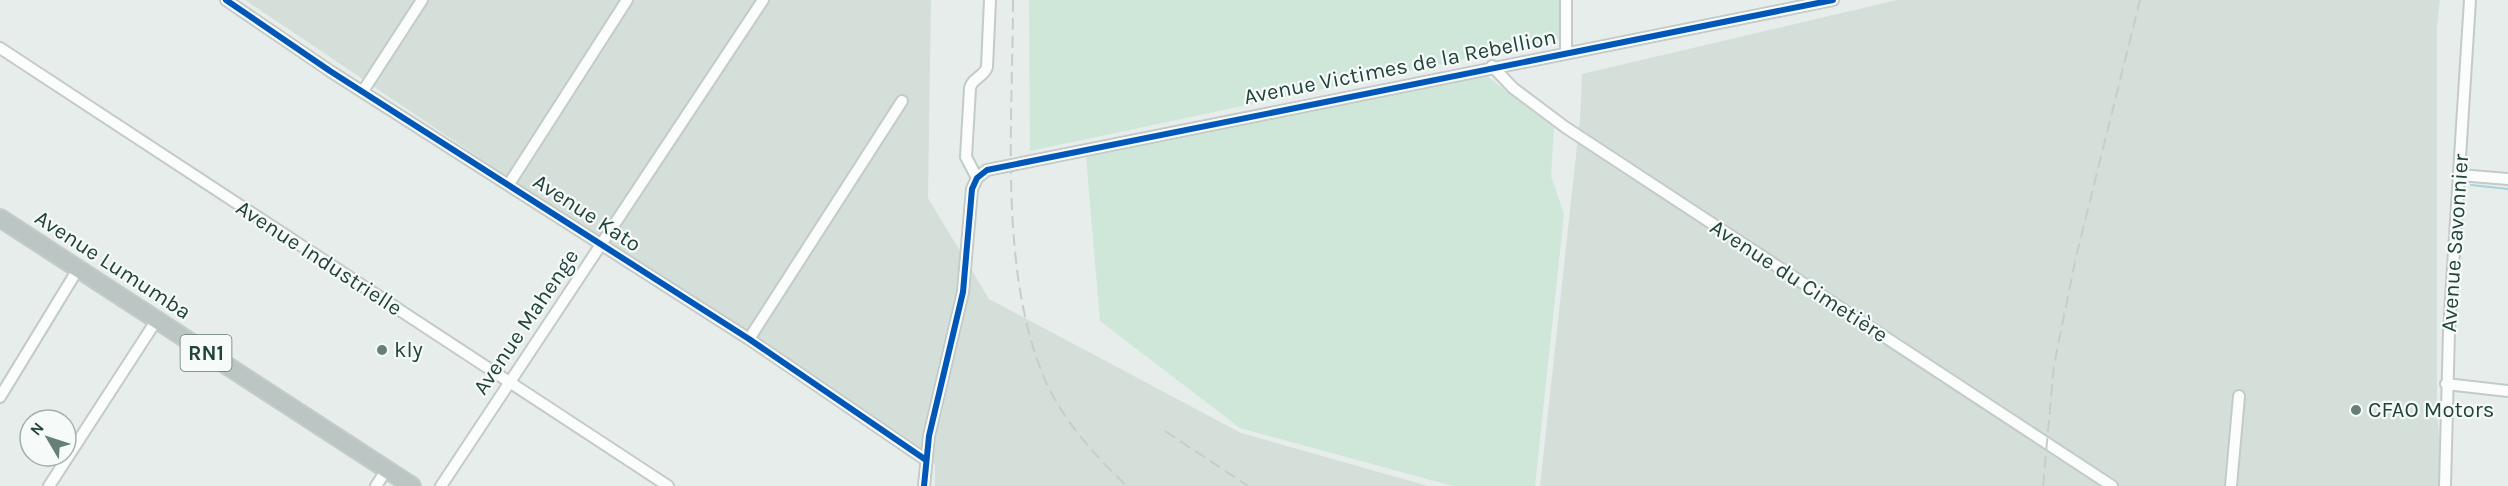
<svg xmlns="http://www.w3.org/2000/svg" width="2508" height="486" viewBox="0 0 2508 486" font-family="Karla,sans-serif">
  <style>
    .built { fill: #d5dfda }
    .green { fill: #cfe7d8 }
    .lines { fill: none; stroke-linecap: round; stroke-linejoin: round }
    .stream { stroke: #a5d2dd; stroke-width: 2 }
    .minor-casing { stroke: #c4cac8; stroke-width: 14 }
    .highway-casing { stroke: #c2ccc9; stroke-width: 20 }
    .minor { stroke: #fbfcfc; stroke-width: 10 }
    .highway { stroke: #bbc5c3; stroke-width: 16 }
    .rail { stroke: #c8cdcb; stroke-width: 2; stroke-dasharray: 12 6; stroke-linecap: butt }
    .cycleway-casing { stroke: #f6fbf9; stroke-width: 10 }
    .cycleway { stroke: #0057b8; stroke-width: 6 }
    .poi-dot { fill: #677e79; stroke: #f6fbf9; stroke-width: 2 }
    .labels { text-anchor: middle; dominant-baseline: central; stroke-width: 4.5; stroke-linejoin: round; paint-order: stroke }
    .shield { fill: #f6fbf9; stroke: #627a75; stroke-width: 1.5 }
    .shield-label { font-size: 21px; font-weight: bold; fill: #22433c }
    .street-label { font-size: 22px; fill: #22433c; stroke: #f6fbf9 }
    .poi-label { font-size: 22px; fill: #22433c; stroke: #f6fbf9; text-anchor: start }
  </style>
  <rect width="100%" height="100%" fill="#e7edea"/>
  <path class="built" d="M245 0H931L928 198 989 299 1241 433 1428 486H935V465Z
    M1897 0H2440L2437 28V406L2442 486H1540L1580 119 1582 74Z"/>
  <path class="green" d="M1029 0H1559V39L1030 151Z
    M1487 76 1554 128 1551 176 1564 214 1535 486H1453L1240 428 1100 321 1086 156Z"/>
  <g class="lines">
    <path class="stream" d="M2471 185 2508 189"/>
    <defs>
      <path id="minor" d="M226 0 330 71 749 339 926 460
        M1566 0V52
        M0 48 668 486
        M1492 66 1513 88 1565 127 2112 486
        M363 91 422 0
        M2460 175 2508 179
        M977 178 966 157 970 88C972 78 984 77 987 67L990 0
        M509 184 627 0
        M749 339 902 101
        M2446 384 2508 391
        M0 397 78 269
        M49 486 156 321
        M376 486 387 469
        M441 486 763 0
        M924 486 929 436 963 292 972 189 977 178 987 170 1833 0
        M2231 486 2239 396
        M2445 486 2449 331 2470 0"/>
      <path id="highway" d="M0 218 412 486"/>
    </defs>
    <use href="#minor" class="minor-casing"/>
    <use href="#highway" class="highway-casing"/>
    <use href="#minor" class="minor"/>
    <use href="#highway" class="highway"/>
    <path class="rail" d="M1013 0C1013 115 999 263 1041 370 1058 415 1093 454 1127 486
      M1165 431 1248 486
      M2043 486 2054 365 2076 257 2140 0"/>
    <defs>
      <path id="cycleway" d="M226 0 330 71 749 339 926 460
        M924 486 929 436 963 292 972 189 977 178 987 170 1833 0"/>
    </defs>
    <use href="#cycleway" class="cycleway-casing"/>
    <use href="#cycleway" class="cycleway"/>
  </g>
  <g class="poi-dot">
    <circle cx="382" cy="350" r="6"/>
    <circle cx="2356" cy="410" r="6"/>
  </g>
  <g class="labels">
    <rect class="shield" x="180.5" y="335" width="51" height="36" rx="4.5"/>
    <g class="shield-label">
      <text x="206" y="353">RN1</text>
    </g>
    <g class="street-label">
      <text transform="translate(1400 67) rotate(-11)">Avenue Victimes de la Rebellion</text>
      <text transform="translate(587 213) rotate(33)">Avenue Kato</text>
      <text transform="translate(2455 243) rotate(-86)">Avenue Savonnier</text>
      <text transform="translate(319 258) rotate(33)">Avenue Industrielle</text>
      <text transform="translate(113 265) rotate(33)">Avenue Lumumba</text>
      <text transform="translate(1799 281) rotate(33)">Avenue du Cimetière</text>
      <text transform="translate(526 322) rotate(-56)">Avenue Mahenge</text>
    </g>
    <g class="poi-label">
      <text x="394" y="350">kly</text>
      <text x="2368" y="410">CFAO Motors</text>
    </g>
  </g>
  <g transform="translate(48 438) rotate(309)"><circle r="28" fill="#f6fbf9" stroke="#a1b1ad" stroke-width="1.5"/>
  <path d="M0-4.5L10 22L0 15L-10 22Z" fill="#677e79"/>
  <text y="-9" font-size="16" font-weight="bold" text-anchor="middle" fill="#22433c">N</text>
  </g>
</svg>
